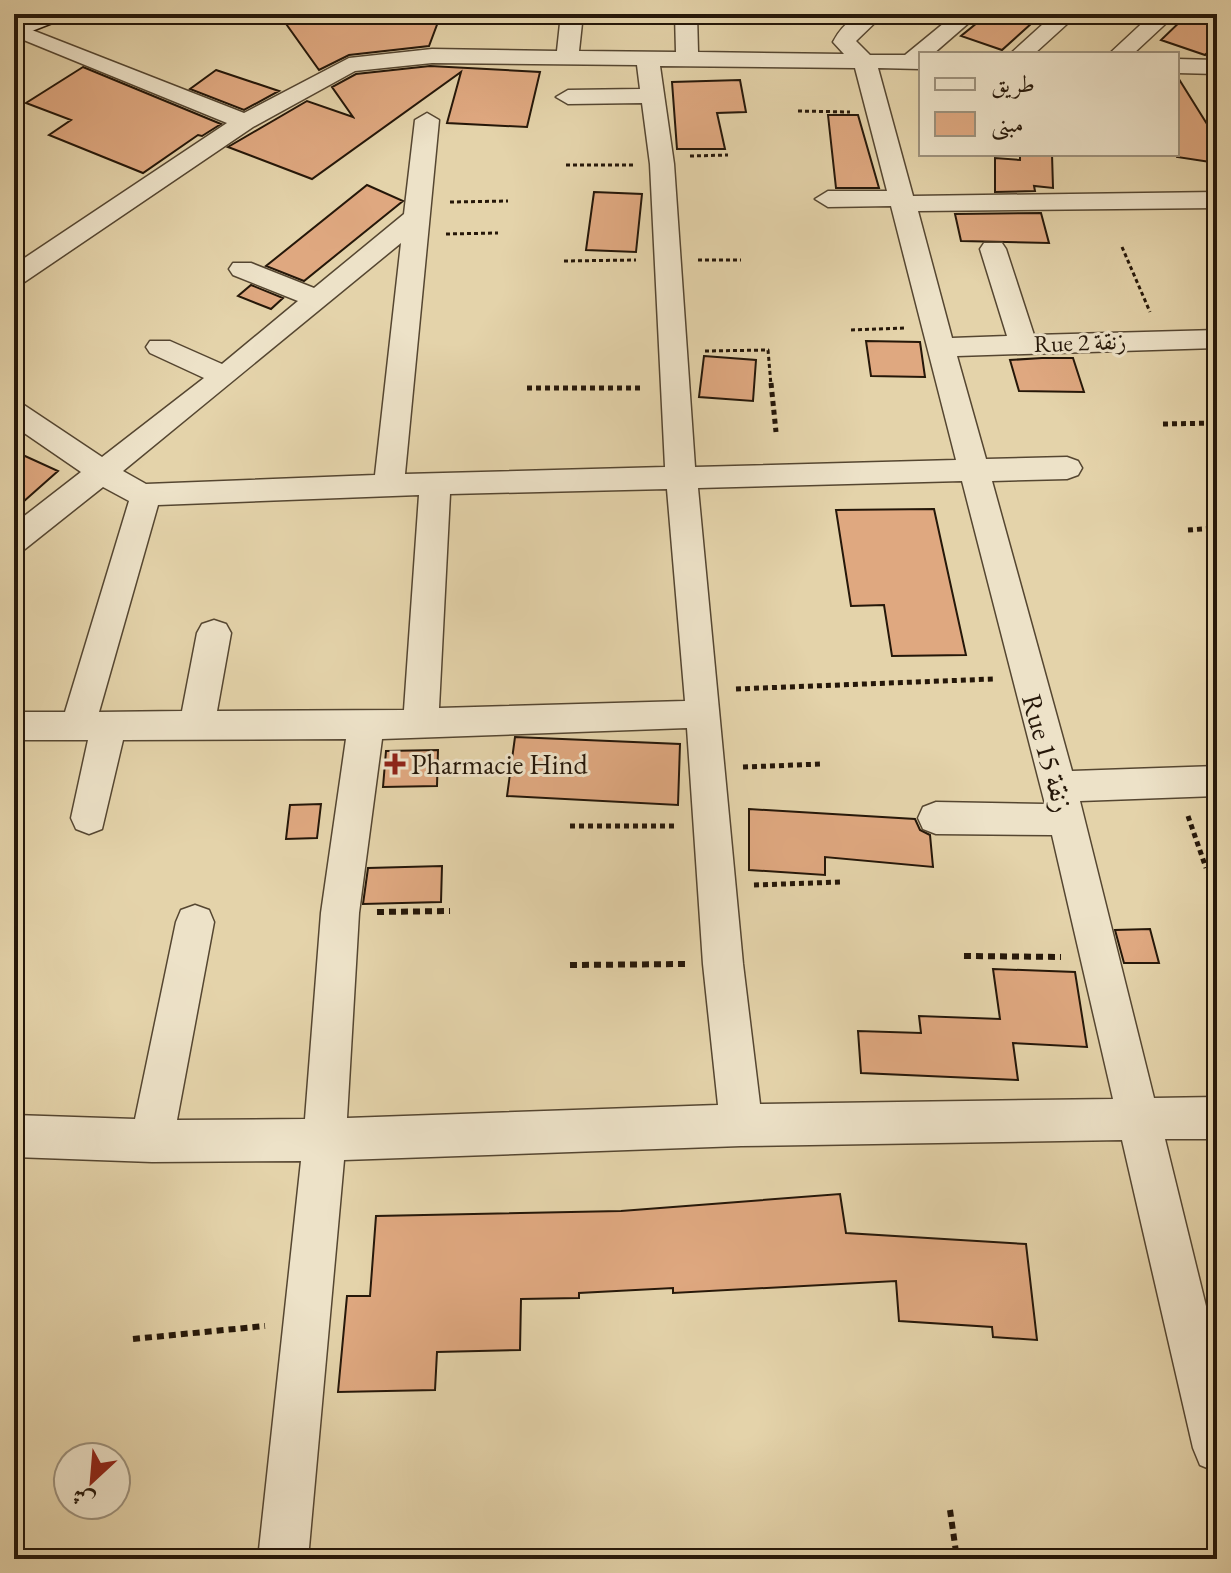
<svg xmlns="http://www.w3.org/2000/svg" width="1231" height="1573" viewBox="0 0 1231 1573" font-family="'EB Garamond',Amiri,serif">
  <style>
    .building { fill: #dfa880; stroke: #251709; stroke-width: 2 }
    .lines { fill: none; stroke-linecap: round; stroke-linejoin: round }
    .lane-casing { stroke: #554631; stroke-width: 3 }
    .street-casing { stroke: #554631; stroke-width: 3 }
    .secondary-casing { stroke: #251709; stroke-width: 3 }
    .path-far2 { stroke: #251709; stroke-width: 3; stroke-dasharray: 4 3; stroke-linecap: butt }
    .path-far1 { stroke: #251709; stroke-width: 5; stroke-dasharray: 5 4; stroke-linecap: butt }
    .path { stroke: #251709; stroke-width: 6; stroke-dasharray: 7 5; stroke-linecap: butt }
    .lane { fill: #ede2c8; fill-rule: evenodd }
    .street { fill: #ede2c8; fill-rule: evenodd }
    .secondary { fill: #ede2c8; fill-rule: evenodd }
    .poi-dot { fill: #8f2418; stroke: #ede2c8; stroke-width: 3 }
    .labels { text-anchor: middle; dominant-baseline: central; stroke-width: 6; stroke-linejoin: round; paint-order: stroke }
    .far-street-label { font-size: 24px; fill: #251709; stroke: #ede2c8 }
    .street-label { font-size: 28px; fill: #251709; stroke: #ede2c8 }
    .poi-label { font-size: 28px; fill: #251709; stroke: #ede2c8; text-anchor: start }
  </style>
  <rect width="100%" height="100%" fill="#e4d3aa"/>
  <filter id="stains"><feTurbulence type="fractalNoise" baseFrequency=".0025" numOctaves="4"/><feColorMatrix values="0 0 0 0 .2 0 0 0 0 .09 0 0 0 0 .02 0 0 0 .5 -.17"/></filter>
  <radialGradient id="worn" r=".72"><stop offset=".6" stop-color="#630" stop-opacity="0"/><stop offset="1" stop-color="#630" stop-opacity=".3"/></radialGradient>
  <path class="building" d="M279 14H441L429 46 349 55 319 70Z
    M988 14H1042L1002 50 961 36Z
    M1188 14H1217V43L1205 55 1161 40Z
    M430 66 540 72 527 127 447 123 461 72 312 179 228 147 307 101 353 117 332 87 356 74Z
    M83 67 221 124 202 136 198 135 143 173 49 135 71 120 26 103Z
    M216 70 279 91 244 110 190 89Z
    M1177 76 1217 140V163L1177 157Z
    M740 80 746 112 717 113 725 149H677L672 82Z
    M828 115H858L879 188H836Z
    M1020 154H1052L1053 188 1034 186 1035 191 995 192V158L1020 160Z
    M367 185 403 201 304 281 266 266Z
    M594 192 642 194 636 252 586 250Z
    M1041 213 1049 243 961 241 955 214Z
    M251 285 283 298 271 309 238 296Z
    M866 341 920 342 925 377 871 376Z
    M704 356 756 360 753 401 699 397Z
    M1042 358H1073L1084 392 1019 391 1010 360Z
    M14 451 58 471 14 510Z
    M934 509 966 655 892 656 884 605 851 606 836 510Z
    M515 737 680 744 678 805 507 796Z
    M438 750 437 786 383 787 386 751Z
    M321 804 317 838 286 839 290 805Z
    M749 809 915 819 920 830 930 835 933 867 825 857V875L749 870Z
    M442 866 441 902 363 904 368 868Z
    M1150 929 1159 963H1124L1115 930Z
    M993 969 1075 972 1087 1047 1013 1043 1018 1080 861 1073 858 1031 921 1033 919 1016 1000 1019Z
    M840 1194 846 1233 1026 1244 1037 1340 993 1337 992 1327 899 1321 896 1281 673 1293V1288L579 1293V1298L521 1299 520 1350 437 1352 435 1390 338 1392 347 1296H370L376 1216 621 1211Z"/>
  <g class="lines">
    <defs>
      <path id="lane" d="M129 14 120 18 115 15V14Z"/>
      <path id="street" d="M561 14H583L579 51 676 52 675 14H697L698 52 844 54 833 42C845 19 859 14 884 14L856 41 870 55H905L955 14H979L933 54H921V69L878 68 913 196 1217 192V208L918 211 952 338 1007 336 980 249 984 243H1002L1006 249 1034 335 1217 330V348L957 356 986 459 1067 457 1078 461 1082 468 1078 475 1067 479 992 481 1072 771 1217 766V796L1080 801 1154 1098 1217 1097V1139H1165L1217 1351V1472L1200 1465 1193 1448 1122 1140 741 1146 344 1160 308 1559H258L301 1161 152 1162 14 1157V1115L135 1119 176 922 181 910 195 905 209 910 214 922 177 1120 305 1119 321 913 346 739 123 740 102 829 89 834 76 829 71 818 88 740H14V712H65L129 501 103 487 25 549 14 553V524L81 472 14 426V402L24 405 102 457 204 378 150 353 146 347 150 341H170L222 364 298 301 233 275 229 269 233 263H251L314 288 404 214 415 120 427 113 439 120 405 474 665 467 650 164 642 103 568 104 556 97 568 90 640 89 637 65 432 63 355 71 253 127 23 283 14 285V265L227 123 14 36V23L244 113 349 58 432 49 557 51ZM660 66 855 68 887 191H828L815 199 828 207 891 206 956 460 695 467 674 164ZM401 243 375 475 146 484 123 471ZM962 481 1045 804 936 802 923 807 918 818 923 829 936 834 1052 835 1113 1099 760 1104 743 964 698 488ZM667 489 685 701 439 708 450 494ZM419 495 404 710 217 711 231 633 226 624 214 620 202 624 197 633 182 711 99 712 158 505ZM687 728 703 964 718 1105 347 1118 359 913 382 739Z
        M1054 14H1078L1034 54H1010Z
        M1152 14H1176L1133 54H1109Z
        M1177 59 1217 60V74L1177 73Z"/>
      <path id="secondary" d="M28 14H64L60 20 14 38V20Z"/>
    </defs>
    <use href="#lane" class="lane-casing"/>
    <use href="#street" class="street-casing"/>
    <use href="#secondary" class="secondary-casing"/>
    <path class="path-far2" d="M798 111 850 112
      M690 156 728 155
      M566 165H633
      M450 202 508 201
      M446 234 498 233
      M1122 247 1150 312
      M698 260H741
      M564 261 636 260
      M851 330 905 328
      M705 351 768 350 771 385"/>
    <path class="path-far1" d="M771 383 776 432
      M527 388H644
      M1163 424 1217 423
      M1188 530 1217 528
      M736 689 993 679
      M743 767 822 764
      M1188 816 1206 868
      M570 826H677
      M754 885 841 882"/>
    <path class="path" d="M377 912 450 911
      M964 956 1061 957
      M570 965 686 964
      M133 1339 265 1326
      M950 1510 957 1559"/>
    <use href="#lane" class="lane"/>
    <use href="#street" class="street"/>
    <use href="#secondary" class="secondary"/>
  </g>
  <path class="poi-dot" d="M391 752h8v8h8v8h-8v8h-8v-8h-8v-8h8z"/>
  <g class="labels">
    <g class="far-street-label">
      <text transform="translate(1080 342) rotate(-2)">Rue 2 زنقة</text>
    </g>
    <g class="street-label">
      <text transform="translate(1048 753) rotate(74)">Rue 15 زنقة</text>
    </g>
    <g class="poi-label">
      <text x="411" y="764">Pharmacie Hind</text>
    </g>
  </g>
  <rect width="1231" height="1573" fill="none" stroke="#e4d3aa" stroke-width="48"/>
  <rect x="16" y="16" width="1199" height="1541" fill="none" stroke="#251709" stroke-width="4"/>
  <rect x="24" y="24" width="1183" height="1525" fill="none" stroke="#251709" stroke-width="2"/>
  <rect x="919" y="52" width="260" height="104" fill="#ede2c8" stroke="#9d917c" stroke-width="2"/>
  <rect x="935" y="78" width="40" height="12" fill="#ede2c8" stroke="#9d917c" stroke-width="2"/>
  <text x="991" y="92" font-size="24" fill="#251709">طريق</text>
  <rect x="935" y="112" width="40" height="24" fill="#dfa880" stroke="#9d917c" stroke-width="2"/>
  <text x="991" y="132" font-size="24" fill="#251709">مبنى</text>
  <g transform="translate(92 1481) rotate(206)"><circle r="38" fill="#ede2c8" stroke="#9d917c" stroke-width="2"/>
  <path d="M0-6L14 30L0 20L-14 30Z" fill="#8f2418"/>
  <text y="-12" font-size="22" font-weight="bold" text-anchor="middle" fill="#251709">ش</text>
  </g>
  <rect width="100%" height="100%" filter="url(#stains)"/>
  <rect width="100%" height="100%" fill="url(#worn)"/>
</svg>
